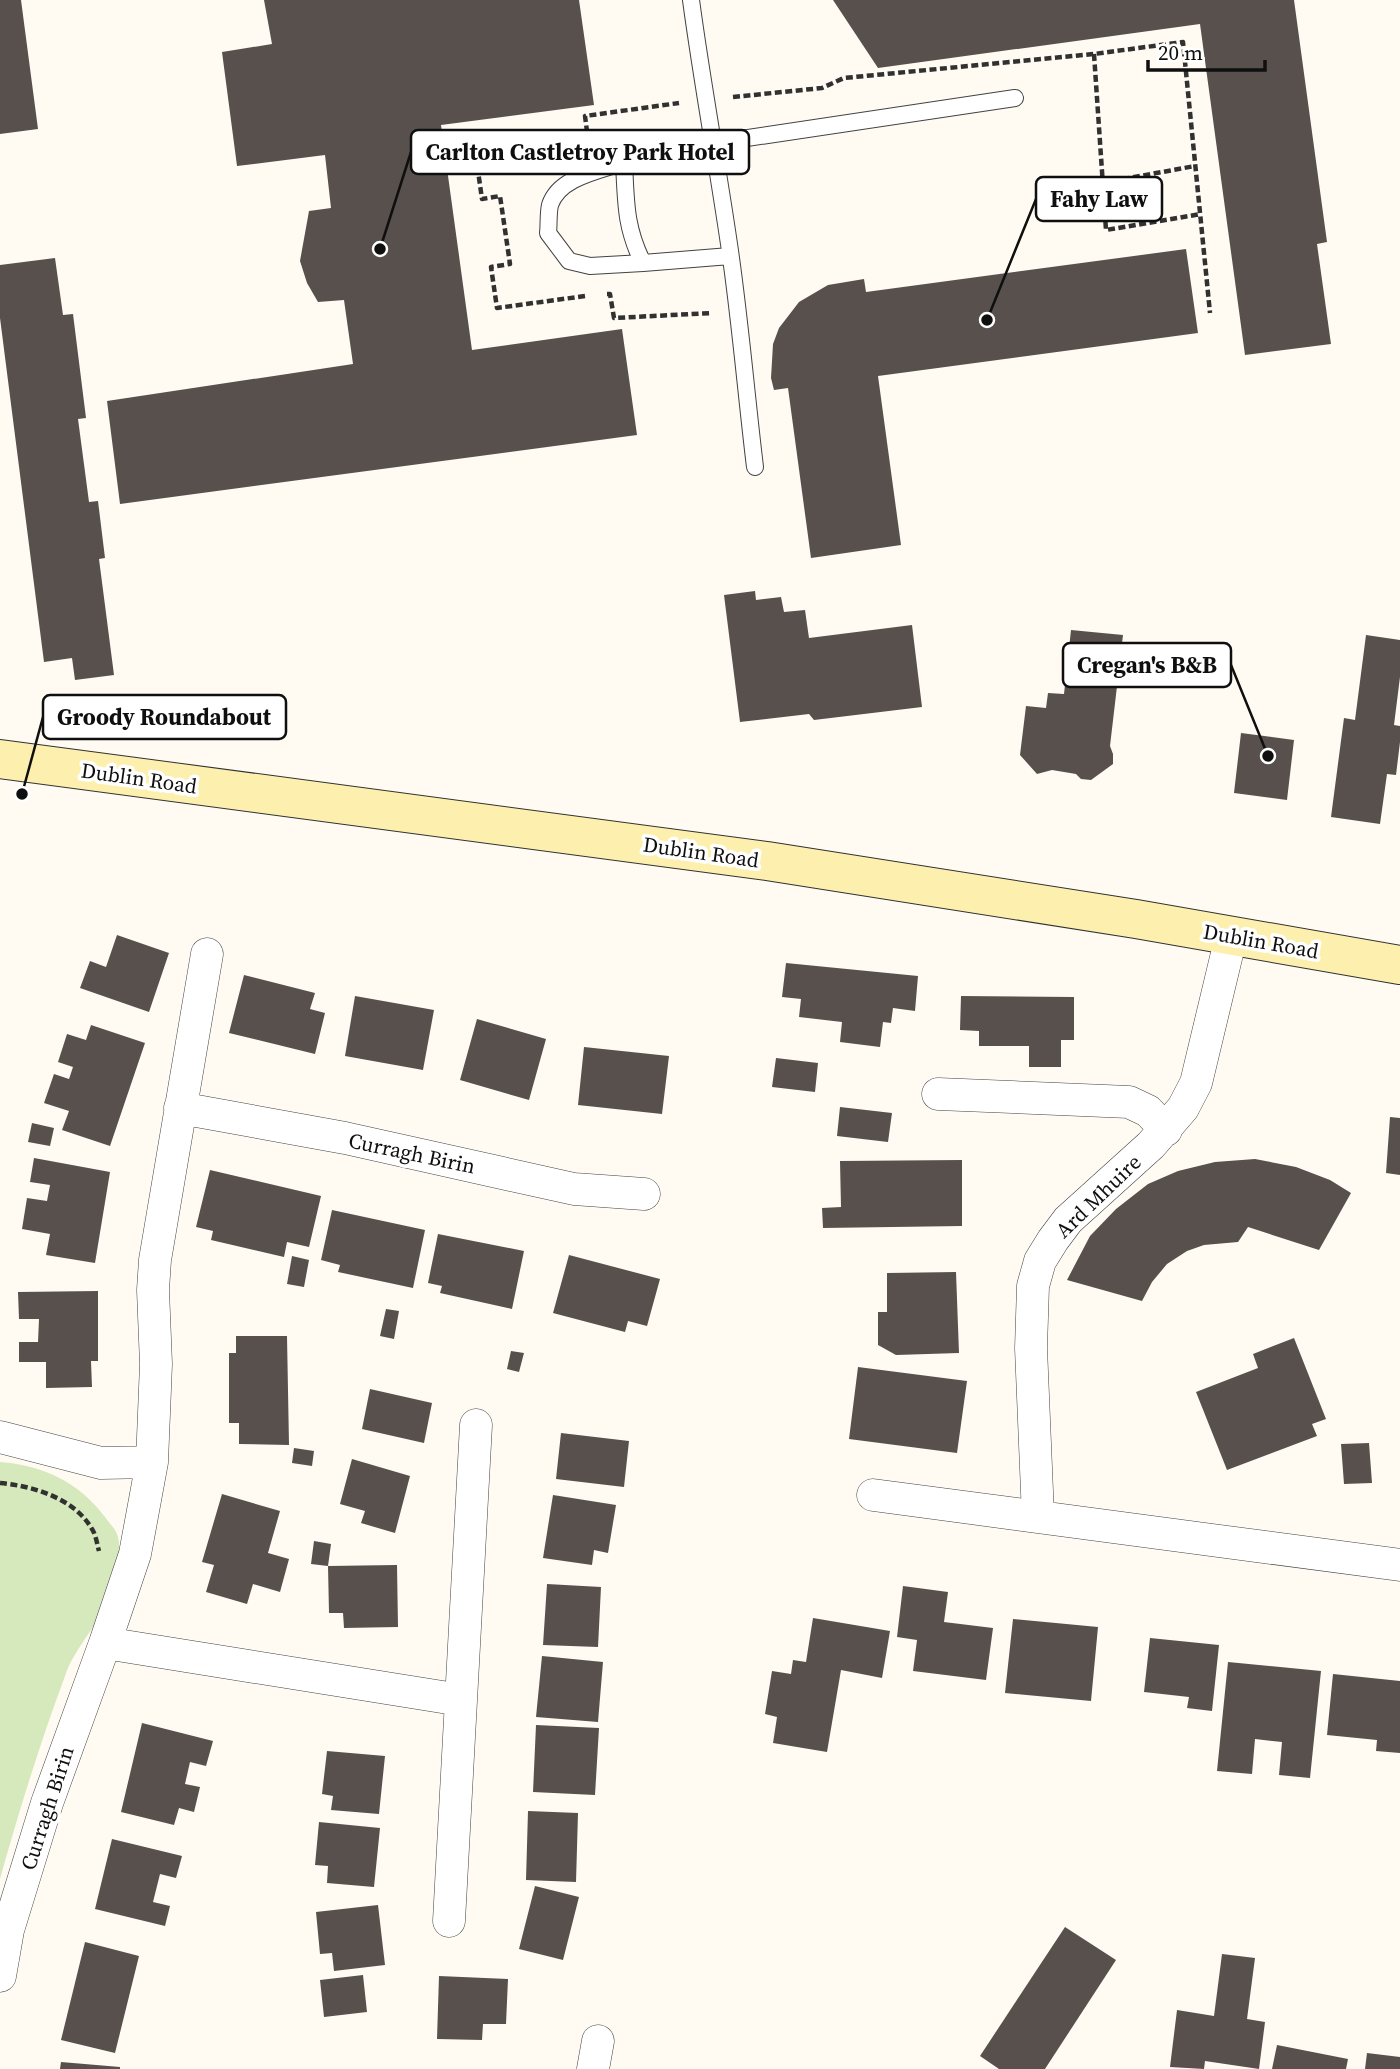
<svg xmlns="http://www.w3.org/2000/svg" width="1400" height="2069" viewBox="0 0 1400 2069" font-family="'Source Serif 4',serif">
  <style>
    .green { fill: #d6e9bc }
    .building { fill: #58504c }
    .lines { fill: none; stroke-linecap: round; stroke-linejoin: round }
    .service-casing { stroke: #424242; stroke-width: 18 }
    .minor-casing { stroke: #424242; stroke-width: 33 }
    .secondary-casing { stroke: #313131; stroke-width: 40 }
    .path { stroke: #313131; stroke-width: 4.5; stroke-dasharray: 7 3.5; stroke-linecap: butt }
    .service { stroke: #fff; stroke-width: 16 }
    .minor { stroke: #fff; stroke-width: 32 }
    .secondary { stroke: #fdf0af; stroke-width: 38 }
    .labels { text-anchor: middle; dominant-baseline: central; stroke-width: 7; stroke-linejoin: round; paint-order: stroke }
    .street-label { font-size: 21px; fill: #0f0f0f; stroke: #fff }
    .leader { fill: none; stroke: #0f0f0f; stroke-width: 2.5 }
    .callout-dot { fill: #0f0f0f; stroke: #fff; stroke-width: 2.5 }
    .callout { fill: #fff; stroke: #0f0f0f; stroke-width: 2.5 }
    .callout-label { font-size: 23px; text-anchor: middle; font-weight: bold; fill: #0f0f0f }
  </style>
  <rect width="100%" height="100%" fill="#fffbf2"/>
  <path class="green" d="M0 1462C42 1465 79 1482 105 1517 108 1522 115 1528 117 1534 123 1551 116 1576 111 1592 102 1622 75 1646 65 1676 40 1743 19 1811 0 1879Z"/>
  <path class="building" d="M0 0H21L38 129 0 134Z
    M264 0H579L594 105 441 125 472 350 622 329 637 435 120 504 107 401 353 364 344 300 318 302 307 283 300 261 309 211 331 208 325 155 237 166 222 52 272 44Z
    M833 0H1294L1327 242 1317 244 1331 344 1245 355 1200 24 878 68Z
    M1186 249 1198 333 878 376 901 545 811 558 788 388 774 390 771 378 773 344 779 328 799 302 828 285 864 279 866 292Z
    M55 258 63 315 73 314 86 418 78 419 89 502 98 501 105 558 99 559 114 675 75 680 72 658 44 662 0 318V265Z
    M755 591 756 600 781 597 784 612 805 610 809 638 912 625 922 707 814 720 809 714 740 722 724 595Z
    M1071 630 1123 635 1110 746 1113 754V764L1091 780 1081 779 1076 774 1052 770 1037 774 1020 755 1026 706 1046 708 1048 693 1064 694Z
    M1366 635 1400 640V677L1394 725 1400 726V742L1396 775 1387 774 1380 824 1331 817 1344 718 1355 720Z
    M1241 733 1294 740 1287 800 1234 793Z
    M117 935 169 953 149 1012 80 988 90 961 106 967Z
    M786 963 918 976 915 1011 893 1008 891 1023 883 1022 880 1047 840 1042 842 1022 799 1017 801 999 782 997Z
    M244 975 315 993 310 1009 325 1013 315 1054 229 1033Z
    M355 996 434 1010 423 1070 345 1056Z
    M961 996 1074 997V1040H1061V1067H1029V1046H979V1031L960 1030Z
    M477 1019 546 1039 529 1100 460 1080Z
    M91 1025 145 1043 110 1146 62 1130 69 1111 44 1103 54 1074 69 1079 73 1067 58 1062 67 1034 86 1040Z
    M584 1047 669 1056 662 1114 578 1105Z
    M776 1058 818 1063 815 1092 772 1087Z
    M840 1107 892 1113 888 1142 837 1136Z
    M1390 1117 1400 1118V1175L1386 1173Z
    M32 1123 54 1128 50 1146 28 1142Z
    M34 1158 110 1172 95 1263 46 1255 50 1234 22 1229 27 1198 47 1201 50 1185 30 1182Z
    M1255 1159 1296 1167 1330 1180 1351 1193 1319 1250 1248 1227 1238 1242 1204 1245 1187 1251 1167 1264 1152 1282 1142 1301 1067 1280 1090 1236 1116 1209 1148 1184 1178 1171 1215 1162Z
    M962 1160V1226L823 1228 822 1208 841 1207 840 1161Z
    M210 1170 321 1196 309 1247 287 1242 284 1257 211 1240 213 1231 196 1227Z
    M332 1210 425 1230 413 1288 338 1272 340 1265 321 1260Z
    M438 1234 524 1251 512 1309 440 1293 442 1286 428 1283Z
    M569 1255 660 1279 647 1326 628 1321 625 1332 553 1313Z
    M292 1256 309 1260 304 1287 287 1284Z
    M956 1272 959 1353 896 1355 878 1345V1312H887V1273Z
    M98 1291V1361H91L92 1387 46 1388V1362H19V1342H38L39 1319H19L18 1292Z
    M386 1309 399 1311 394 1339 380 1336Z
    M236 1336H287L289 1445 239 1444V1423H229V1353H236Z
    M1294 1338 1326 1419 1312 1424 1317 1436 1227 1470 1196 1392 1258 1368 1253 1354Z
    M511 1351 524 1353 519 1372 507 1369Z
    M858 1367 967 1381 957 1453 849 1439Z
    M370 1389 432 1403 424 1443 362 1429Z
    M561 1433 629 1441 624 1487 556 1479Z
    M1369 1443 1372 1483 1344 1484 1341 1444Z
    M294 1448 314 1451 312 1466 292 1463Z
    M352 1459 410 1476 395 1533 361 1523 365 1511 340 1504Z
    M222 1494 280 1511 268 1553 289 1559 280 1592 253 1584 247 1604 206 1592 214 1565 202 1562Z
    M553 1495 616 1505 608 1553 594 1550 592 1565 543 1558Z
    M314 1541 331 1544 328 1566 311 1564Z
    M397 1565 398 1627 344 1628 343 1613H329L328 1566Z
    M547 1584 601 1587 598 1647 543 1645Z
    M903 1586 948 1592 944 1622 993 1628 986 1680 913 1671 917 1640 897 1637Z
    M813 1618 890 1631 882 1678 841 1670 827 1752 773 1743 777 1717 765 1714 772 1671 791 1674 793 1660 806 1662Z
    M1013 1619 1098 1627 1091 1701 1005 1693Z
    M1150 1638 1219 1645 1212 1711 1187 1708 1189 1697 1144 1692Z
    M542 1656 603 1662 598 1722 536 1717Z
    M1228 1662 1321 1671 1310 1778 1279 1775 1282 1742 1255 1739 1252 1774 1217 1771Z
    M1333 1674 1400 1681V1753L1376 1751 1377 1740 1327 1735Z
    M142 1723 213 1741 206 1766 190 1762 185 1784 200 1787 194 1812 179 1808 174 1825 121 1812Z
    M536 1725 599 1728 595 1795 533 1792Z
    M327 1751 385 1756 379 1814 331 1810 333 1796 322 1794Z
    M528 1811 578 1813 576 1882 526 1880Z
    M319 1822 380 1828 374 1887 327 1883 328 1866 315 1865Z
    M112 1839 182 1856 176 1878 160 1874 153 1902 170 1906 165 1926 95 1909Z
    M535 1886 579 1897 563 1960 519 1949Z
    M378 1905 385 1965 334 1971 332 1953 320 1954 316 1912Z
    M1065 1927 1116 1960 1045 2069H999L980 2056Z
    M85 1942 139 1956 115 2053 61 2040Z
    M1222 1954 1255 1958 1247 2019 1265 2022 1259 2069 1205 2061 1204 2069 1170 2067 1177 2010 1214 2016Z
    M363 1975 367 2012 324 2017 320 1980Z
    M439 1976 508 1979 506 2024H483L482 2040 437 2039Z
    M1277 2045 1348 2059 1346 2069H1272Z
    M1367 2053 1400 2057V2069H1365Z
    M61 2062 120 2067V2069H60Z"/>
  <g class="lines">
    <defs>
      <path id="service" d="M691 0C702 82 717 162 729 244 740 318 746 393 755 467
        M624 162C599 171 559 177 550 205 548 214 549 225 548 233L569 261 590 266 643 263
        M730 256 643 263C625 227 626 202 624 162L714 143 1015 98"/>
      <path id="minor" d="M938 1094 1129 1102 1148 1111 1166 1130
        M180 1108 345 1138 574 1189 644 1194
        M0 1437 101 1463 152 1462
        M873 1495 1400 1565
        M1038 1516 1031 1348 1033 1286 1040 1261 1053 1240 1068 1220 1151 1145 1183 1108 1196 1083 1231 937
        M105 1643 461 1700
        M449 1921 476 1425
        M0 1976 8 1930 47 1803 105 1643 135 1554 152 1462 156 1364 153 1290 155 1260 207 954
        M593 2069 598 2041"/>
      <path id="secondary" d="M0 759 767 861 1136 919 1400 965"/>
    </defs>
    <use href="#service" class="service-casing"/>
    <use href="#minor" class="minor-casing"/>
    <use href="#secondary" class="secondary-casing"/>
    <path class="path" d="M1094 54 1106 230 1201 214
      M733 97 822 88 844 78 1094 54 1183 42 1210 313
      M1102 183 1195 166
      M607 294H610L614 318 712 313
      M585 296 497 308 491 267 510 264 500 196 482 199 476 157 588 139 585 116 679 103
      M0 1483C33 1486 74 1498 92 1529 96 1535 97 1544 99 1551"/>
    <use href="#service" class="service"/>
    <use href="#minor" class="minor"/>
    <use href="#secondary" class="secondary"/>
  </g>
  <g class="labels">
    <g class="street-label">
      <text transform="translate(139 778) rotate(8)">Dublin Road</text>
      <text transform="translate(701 852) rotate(8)">Dublin Road</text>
      <text transform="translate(1261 941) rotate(10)">Dublin Road</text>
      <text transform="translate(412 1153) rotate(12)">Curragh Birin</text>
      <text transform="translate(1098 1196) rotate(-44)">Ard Mhuire</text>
      <text transform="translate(47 1808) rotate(-72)">Curragh Birin</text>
    </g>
  </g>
  <path class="leader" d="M380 249L411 152M987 320L1036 199M1268 756L1231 665M22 794L43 717"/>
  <g class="callout-dot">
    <circle cx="380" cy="249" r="7"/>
    <circle cx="987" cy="320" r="7"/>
    <circle cx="1268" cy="756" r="7"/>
    <circle cx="22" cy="794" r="7"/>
  </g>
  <g class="callout">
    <rect x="411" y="130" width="338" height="44" rx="7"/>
    <rect x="1036" y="177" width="126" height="44" rx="7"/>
    <rect x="1063" y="643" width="168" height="44" rx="7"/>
    <rect x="43" y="695" width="243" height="44" rx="7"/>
  </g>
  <g class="callout-label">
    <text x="580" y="160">Carlton Castletroy Park Hotel</text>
    <text x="1099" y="207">Fahy Law</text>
    <text x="1147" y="673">Cregan's B&amp;B</text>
    <text x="164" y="725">Groody Roundabout</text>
  </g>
  <path d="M1148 60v10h117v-10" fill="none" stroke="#0f0f0f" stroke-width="3.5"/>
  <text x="1158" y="60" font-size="21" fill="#0f0f0f" stroke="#ffffff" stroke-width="5" paint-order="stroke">20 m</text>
</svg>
